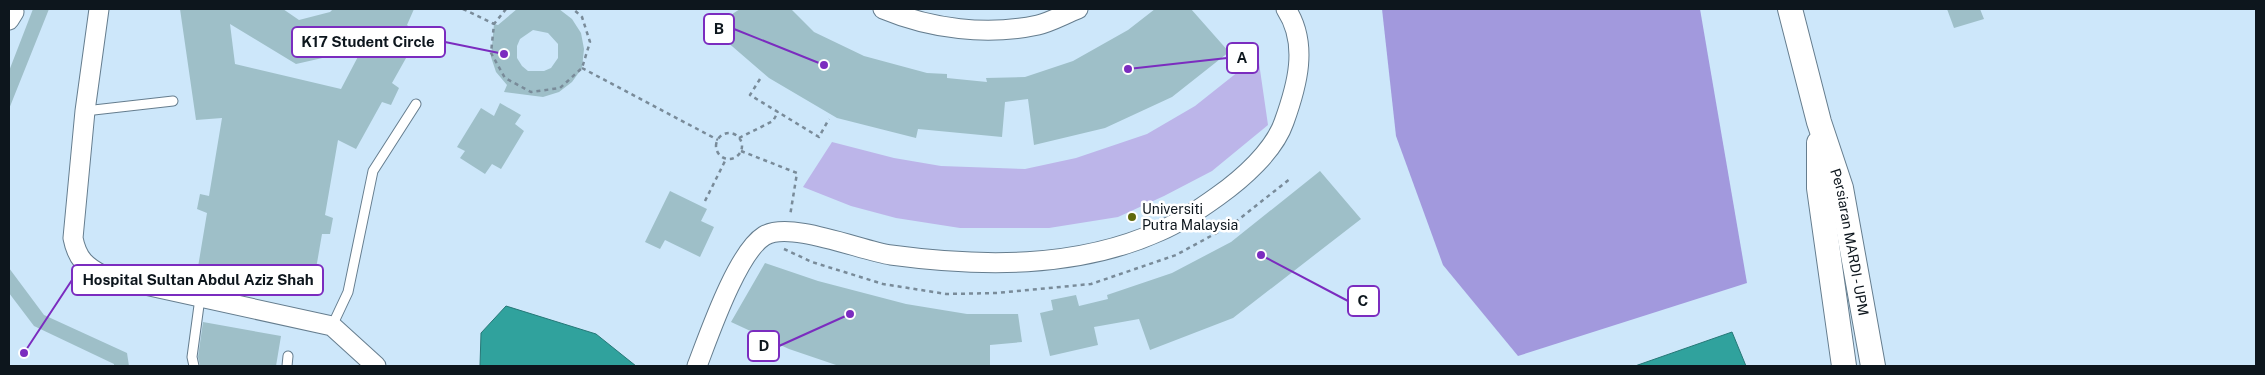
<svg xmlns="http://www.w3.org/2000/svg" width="2265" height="375" viewBox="0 0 2265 375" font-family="'Public Sans',sans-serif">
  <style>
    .green { fill: #bcb5e9 }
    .forest { fill: #a299dd }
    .water { fill: #30a29d; stroke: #267877 }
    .building { fill: #9ebfc8; fill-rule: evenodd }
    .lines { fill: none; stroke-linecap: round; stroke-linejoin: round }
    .service-casing { stroke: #657d8e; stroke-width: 11 }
    .minor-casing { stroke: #657d8e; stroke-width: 21 }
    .tertiary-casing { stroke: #657d8e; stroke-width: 26 }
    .path { stroke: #798b99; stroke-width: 2.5; stroke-dasharray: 4 4; stroke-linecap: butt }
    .service { stroke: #fff; stroke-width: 9 }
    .minor { stroke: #fff; stroke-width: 19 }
    .tertiary { stroke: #fff; stroke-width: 24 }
    .poi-dot { fill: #5f690c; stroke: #fff; stroke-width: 2 }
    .labels { text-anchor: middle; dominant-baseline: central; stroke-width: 5; stroke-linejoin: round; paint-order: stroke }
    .poi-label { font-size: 14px; fill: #0d161d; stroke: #fff; text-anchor: start }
    .street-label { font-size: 14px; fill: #0d161d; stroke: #fff }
    .leader { fill: none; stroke: #7b2cbf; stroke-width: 2 }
    .callout-dot { fill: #7b2cbf; stroke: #fff; stroke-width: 2 }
    .callout { fill: #fff; stroke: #7b2cbf; stroke-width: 2 }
    .callout-label { font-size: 15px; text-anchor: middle; font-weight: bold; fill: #0d161d }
  </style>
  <rect width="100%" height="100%" fill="#cde7fa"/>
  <path class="green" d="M1258 56 1268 125 1212 171 1164 196 1118 217 1049 228H960L896 218 851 206 803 187 832 142 894 158 941 166 1025 169 1076 158 1147 134 1195 106Z"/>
  <path class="forest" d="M1382 9H1700L1747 283 1518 356 1443 265 1396 136Z"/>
  <path class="water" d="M506 306 596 334 636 366H480L481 333Z
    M1732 332 1746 366H1635Z"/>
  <path class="building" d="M33 9H49L9 109V71Z
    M180 9H283L299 20 330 12 333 9H414L407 25 419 35 392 83 399 88 391 105 382 102 356 149 338 140 325 215 333 218 330 234H322L312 292 270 285 268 294 237 290V280L197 273 207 213 197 209 200 194 209 196 222 118 196 120ZM230 24 296 64 362 49 341 89 235 64Z
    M517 9H559L572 19 581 33 584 49 582 68 572 82 559 92 543 97 504 92 507 85 496 72 491 57 494 24 498 25ZM533 30 548 33 558 44V58L551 68 544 71H528L522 66 517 58V46L520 39Z
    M740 9H791L814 32 864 56 927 73 947 74V78L987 82 986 78 1025 77 1073 61 1128 30 1155 9H1191L1229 52 1172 97 1105 128 1034 145 1028 99 1005 102 1002 137 918 129 916 138 837 118 769 78 711 28Z
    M1947 9H1980L1984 19 1954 28Z
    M500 103 521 115 515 124 524 131 501 169 492 164 485 174 460 158 465 151 457 147 481 108 494 116Z
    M1320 171 1361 219 1233 318 1150 350 1139 319 1094 327 1098 345 1050 356 1040 313 1053 310 1051 300 1076 295 1079 306 1108 299 1107 295 1172 273 1231 242Z
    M670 191 707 209 701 221 714 227 700 257 665 240 660 249 645 242Z
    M765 263 818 281 906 304 967 314H1018L1022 342 990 345V366H839L789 349 731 322Z
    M9 268 44 315 127 353 129 366H114V364L34 326 9 293Z
    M203 322 281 336 276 366H200L198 357Z"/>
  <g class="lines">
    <defs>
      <path id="service" d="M85 111 173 101
        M332 326 348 292 373 171 416 104
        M194 366 192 357 200 298
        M287 366 288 356"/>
      <path id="minor" d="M99 9 85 111 73 238C77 259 86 267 104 276L332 326 376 366
        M883 9C931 29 987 36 1038 25 1051 22 1065 14 1078 9
        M9 20 14 12
        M697 366C709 335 737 253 764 236 789 220 862 251 891 255 980 267 1076 269 1160 231 1181 222 1200 209 1218 196 1242 179 1274 151 1284 122 1297 86 1309 44 1286 9"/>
      <g id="tertiary">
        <path id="s1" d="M1790 9 1819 122 1841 188 1873 366"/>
        <path d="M1819 143V188L1844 366"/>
      </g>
    </defs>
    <use href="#service" class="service-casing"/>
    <use href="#minor" class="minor-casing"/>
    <use href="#tertiary" class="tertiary-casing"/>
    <path class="path" d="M463 9 494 24
      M506 9 494 24 491 53 505 78 531 92 560 88 582 68 590 42 582 17 573 9
      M582 68 718 140
      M760 79 750 95 819 137 829 119
      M716 146a13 13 0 1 1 26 0a13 13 0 1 1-26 0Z
      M739 138 773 121 778 112
      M741 151 797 173 790 216
      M705 201 726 159
      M784 249 812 262 883 284 946 294 997 293 1091 284 1176 255 1233 224 1291 178"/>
    <use href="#service" class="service"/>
    <use href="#minor" class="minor"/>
    <use href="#tertiary" class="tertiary"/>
  </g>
  <circle class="poi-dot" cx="1132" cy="217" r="5"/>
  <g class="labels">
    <g class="poi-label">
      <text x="1142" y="209">Universiti<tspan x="1142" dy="16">Putra Malaysia</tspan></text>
    </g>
    <g class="street-label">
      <text stroke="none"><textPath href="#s1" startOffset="241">Persiaran MARDI - UPM</textPath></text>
    </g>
  </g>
  <path class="leader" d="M824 65L734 29M504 54L445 42M1128 69L1227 58M24 353L72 280M1261 255L1348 301M850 314L779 346"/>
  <g class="callout-dot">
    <circle cx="824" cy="65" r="5"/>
    <circle cx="504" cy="54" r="5"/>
    <circle cx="1128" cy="69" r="5"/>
    <circle cx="24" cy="353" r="5"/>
    <circle cx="1261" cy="255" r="5"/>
    <circle cx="850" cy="314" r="5"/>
  </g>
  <g class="callout">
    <rect x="704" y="14" width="30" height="30" rx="5"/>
    <rect x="292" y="27" width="153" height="30" rx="5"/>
    <rect x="1227" y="43" width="31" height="30" rx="5"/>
    <rect x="72" y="265" width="251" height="30" rx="5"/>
    <rect x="1348" y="286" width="31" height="30" rx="5"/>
    <rect x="748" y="331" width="31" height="30" rx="5"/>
  </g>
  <g class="callout-label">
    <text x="719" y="34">B</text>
    <text x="368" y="47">K17 Student Circle</text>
    <text x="1242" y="63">A</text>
    <text x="198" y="285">Hospital Sultan Abdul Aziz Shah</text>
    <text x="1363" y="306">C</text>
    <text x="764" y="351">D</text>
  </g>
  <rect width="2265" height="375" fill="none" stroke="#0d161d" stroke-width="20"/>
</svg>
